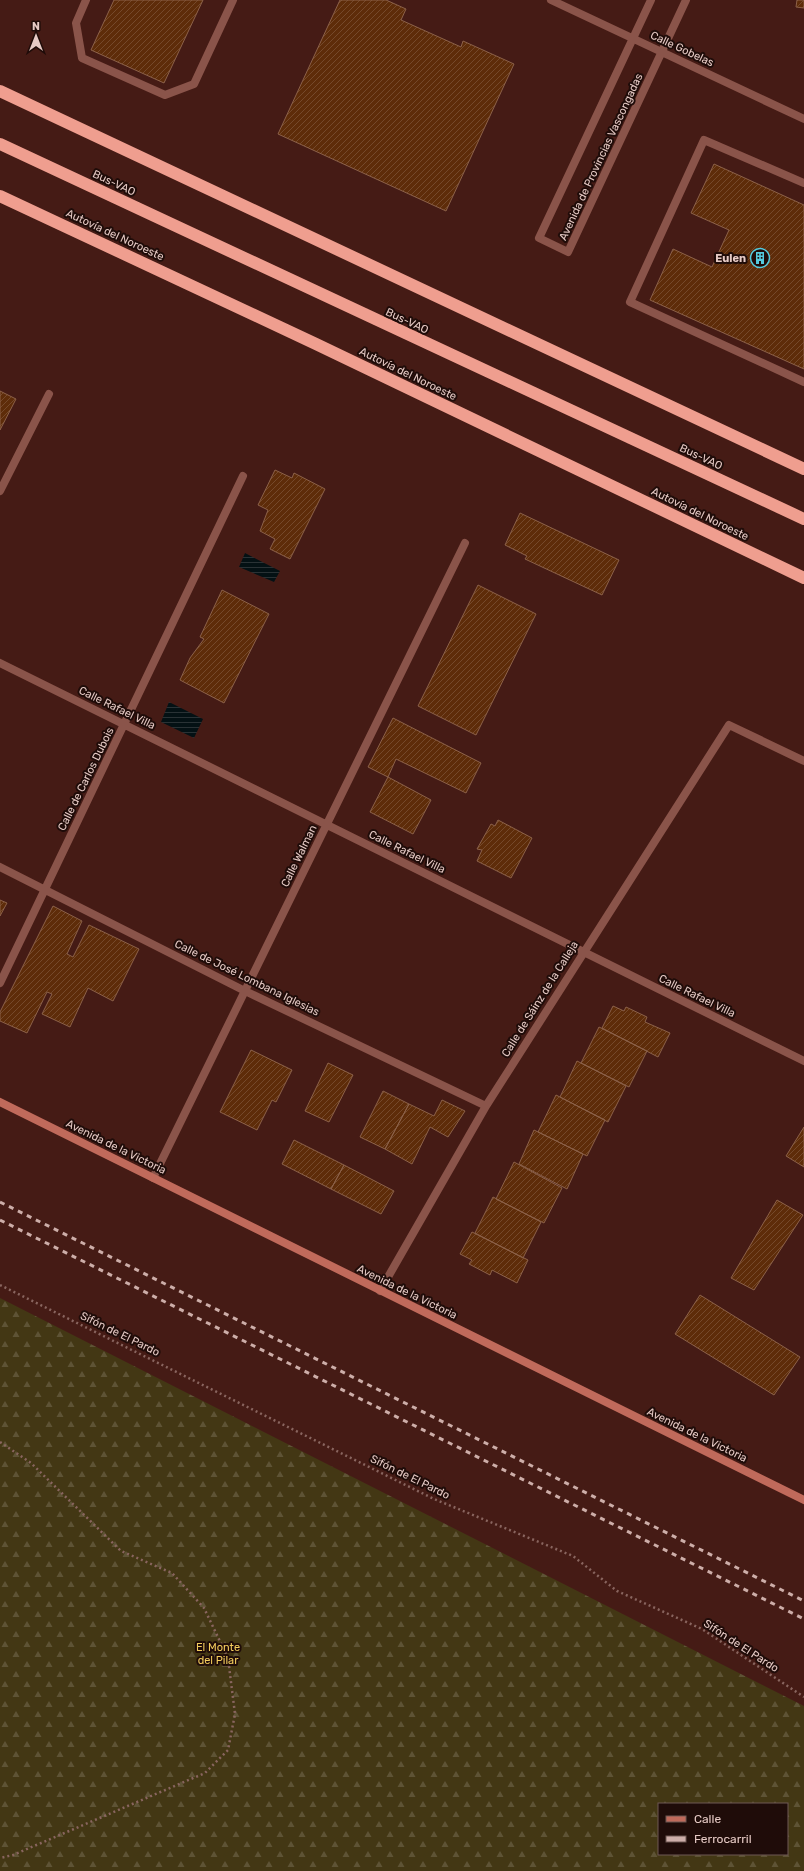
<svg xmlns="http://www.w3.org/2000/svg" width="804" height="1871" viewBox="0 0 804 1871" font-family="Rubik,sans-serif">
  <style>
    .forest { fill: url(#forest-firs); fill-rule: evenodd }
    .water { fill: url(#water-rules) }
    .building { fill: url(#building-hatch); stroke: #8c6149 }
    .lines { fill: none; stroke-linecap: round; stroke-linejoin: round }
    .path { stroke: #89655f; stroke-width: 2.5; stroke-dasharray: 2 3; stroke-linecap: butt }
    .lane { stroke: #8a544a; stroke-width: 8 }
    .street { stroke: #8a544a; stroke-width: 8 }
    .secondary { stroke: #c06a5b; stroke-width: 8 }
    .highway { stroke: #ef9e8f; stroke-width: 12 }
    .rail { stroke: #cdaea9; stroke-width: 3; stroke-dasharray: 5 5; stroke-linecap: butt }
    .labels { text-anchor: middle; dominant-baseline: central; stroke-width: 4; stroke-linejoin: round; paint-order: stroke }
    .street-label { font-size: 11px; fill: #e6cac5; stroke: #1f0c09 }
    .poi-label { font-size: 11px; font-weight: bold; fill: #e6cac5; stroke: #1f0c09; text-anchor: end }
    .park-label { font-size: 11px; fill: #f4cd5d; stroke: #1f0c09 }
  </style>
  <defs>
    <pattern id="forest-firs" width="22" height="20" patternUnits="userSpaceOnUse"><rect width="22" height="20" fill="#433714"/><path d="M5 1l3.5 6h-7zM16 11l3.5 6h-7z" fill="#5e5335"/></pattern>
    <pattern id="water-rules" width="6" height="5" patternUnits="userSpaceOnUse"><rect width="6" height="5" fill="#041114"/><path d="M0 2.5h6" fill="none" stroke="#293235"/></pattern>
    <pattern id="building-hatch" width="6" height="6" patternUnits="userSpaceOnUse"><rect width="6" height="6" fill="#5e2c09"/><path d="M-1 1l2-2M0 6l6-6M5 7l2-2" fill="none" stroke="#75492b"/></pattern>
  </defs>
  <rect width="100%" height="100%" fill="#451b15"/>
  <path class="forest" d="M0 1298 804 1706V1871H0ZM659 1804H787V1854H659Z"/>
  <path class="water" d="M245 553 280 571 274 582 239 567Z
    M169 702 203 719 194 738 161 722Z"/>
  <path class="building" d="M114 0H203L164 83 91 50Z
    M340 0H386L406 9 401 20 461 47 463 41 514 64 446 211 278 134Z
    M797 0H804V8L796 7Z
    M714 164 804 205V369L650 300 673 249 712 267 729 230 691 213Z
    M0 391 16 399 0 430Z
    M275 470 292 478 294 473 325 489 290 559 270 549 275 539 260 531 268 510 258 505Z
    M520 513 619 560 602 595 525 559 527 556 505 545Z
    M478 585 536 614 476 735 418 706Z
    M222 590 269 614 224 703 180 680 190 658 204 639 200 637Z
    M393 718 481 763 466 793 396 759 388 777 368 767Z
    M388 777 431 800 413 834 370 812Z
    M498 820 532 838 511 878 477 861 482 850 477 849 491 824 495 826Z
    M0 900 7 903 0 916Z
    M53 906 82 921 67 954 73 957 89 925 139 949 113 1001 88 988 70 1027 42 1014 52 994 47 992 27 1033 0 1021V1012Z
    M613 1006 624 1011 626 1007 647 1017 645 1022 670 1033 658 1057 602 1028Z
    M599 1027 647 1051 629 1087 581 1063Z
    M251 1050 292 1070 276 1102 272 1100 257 1130 220 1112Z
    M577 1061 626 1086 608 1122 560 1097Z
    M328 1063 353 1075 329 1122 305 1111Z
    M383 1091 409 1104 385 1149 360 1137Z
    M556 1095 605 1120 587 1156 538 1132Z
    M442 1100 465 1111 448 1137 430 1127 412 1164 385 1149 409 1104 434 1116Z
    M804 1127V1167L786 1156Z
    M534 1130 583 1154 567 1189 519 1164Z
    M294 1140 344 1165 331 1189 282 1164Z
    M514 1162 562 1188 544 1223 496 1199Z
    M344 1165 394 1191 381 1214 331 1189Z
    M493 1197 541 1222 523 1258 475 1233Z
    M777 1200 803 1215 754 1290 731 1278Z
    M472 1232 528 1260 517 1283 492 1270 490 1275 469 1264 472 1260 460 1254Z
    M700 1295 800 1357 774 1395 675 1334Z"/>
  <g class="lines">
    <path class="path" d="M0 1285 434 1499 573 1556 617 1591 702 1629 804 1697
      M0 1442 31 1463 121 1551 172 1573 204 1608 228 1658 235 1714 228 1750 205 1773 13 1855 0 1858"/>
    <path class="lane" d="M86 0 76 23 82 58 165 95 194 84 233 0
      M804 183 704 140 630 302 804 382"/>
    <path class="street" d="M551 0 804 119
      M651 0 539 238 568 252 686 0
      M0 491 49 394
      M0 663 804 1061
      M0 867 245 991 486 1106
      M0 983 243 476
      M153 1178 465 543
      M380 1291 486 1106 729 725 804 761"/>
    <path class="secondary" d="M0 1102 804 1500"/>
    <path class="highway" d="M0 91 804 469
      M0 144 804 519
      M0 196 316 344 804 578"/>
    <path class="rail" d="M0 1202 804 1601
      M0 1220 804 1619"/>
  </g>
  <defs>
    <symbol id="building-ring" viewBox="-11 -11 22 22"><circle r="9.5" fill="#1f0c09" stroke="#54cade" stroke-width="1.5"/><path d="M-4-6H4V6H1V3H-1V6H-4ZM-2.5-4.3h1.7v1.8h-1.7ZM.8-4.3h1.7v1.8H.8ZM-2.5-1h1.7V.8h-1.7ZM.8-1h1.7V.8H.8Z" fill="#54cade"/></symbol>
  </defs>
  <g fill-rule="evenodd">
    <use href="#building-ring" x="749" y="247" width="22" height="22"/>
  </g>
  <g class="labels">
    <g class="street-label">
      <text transform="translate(682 49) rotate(25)">Calle Gobelas</text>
      <text transform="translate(601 157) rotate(-65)">Avenida de Provincias Vascongadas</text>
      <text transform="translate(114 183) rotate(25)">Bus-VAO</text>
      <text transform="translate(115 235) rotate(25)">Autovía del Noroeste</text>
      <text transform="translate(407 321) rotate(25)">Bus-VAO</text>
      <text transform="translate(408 374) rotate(26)">Autovía del Noroeste</text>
      <text transform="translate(701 457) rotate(25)">Bus-VAO</text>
      <text transform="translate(700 514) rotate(26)">Autovía del Noroeste</text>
      <text transform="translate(117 708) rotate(26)">Calle Rafael Villa</text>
      <text transform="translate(86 779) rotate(-64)">Calle de Carlos Dubois</text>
      <text transform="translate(407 852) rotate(26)">Calle Rafael Villa</text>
      <text transform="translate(299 856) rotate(-64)">Calle Walman</text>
      <text transform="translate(247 978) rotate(26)">Calle de José Lombana Iglesias</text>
      <text transform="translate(697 996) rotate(26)">Calle Rafael Villa</text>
      <text transform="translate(540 999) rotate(-58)">Calle de Sáinz de la Calleja</text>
      <text transform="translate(116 1147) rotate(26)">Avenida de la Victoria</text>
      <text transform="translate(407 1292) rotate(26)">Avenida de la Victoria</text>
      <text transform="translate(120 1334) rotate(26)">Sifón de El Pardo</text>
      <text transform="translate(697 1435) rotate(26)">Avenida de la Victoria</text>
      <text transform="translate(410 1477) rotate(26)">Sifón de El Pardo</text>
      <text transform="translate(741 1646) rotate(33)">Sifón de El Pardo</text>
    </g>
    <g class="poi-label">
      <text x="746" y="258">Eulen</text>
    </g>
    <g class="park-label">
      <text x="218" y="1647">El Monte<tspan x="218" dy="13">del Pilar</tspan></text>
    </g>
  </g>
  <rect x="658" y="1803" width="130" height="52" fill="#1f0c09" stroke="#6f5854"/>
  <rect x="666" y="1816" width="20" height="6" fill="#c06a5b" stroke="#6f5854"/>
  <text x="694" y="1823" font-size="12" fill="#e6cac5">Calle</text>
  <rect x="666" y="1836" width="20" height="6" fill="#cdaea9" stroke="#6f5854"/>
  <text x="694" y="1843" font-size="12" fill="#e6cac5">Ferrocarril</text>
  <g transform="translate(36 36)" stroke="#1f0c09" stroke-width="3" paint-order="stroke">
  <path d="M0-3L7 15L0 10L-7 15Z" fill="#e6cac5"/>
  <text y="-6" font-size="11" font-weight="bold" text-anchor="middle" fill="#e6cac5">N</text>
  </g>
</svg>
